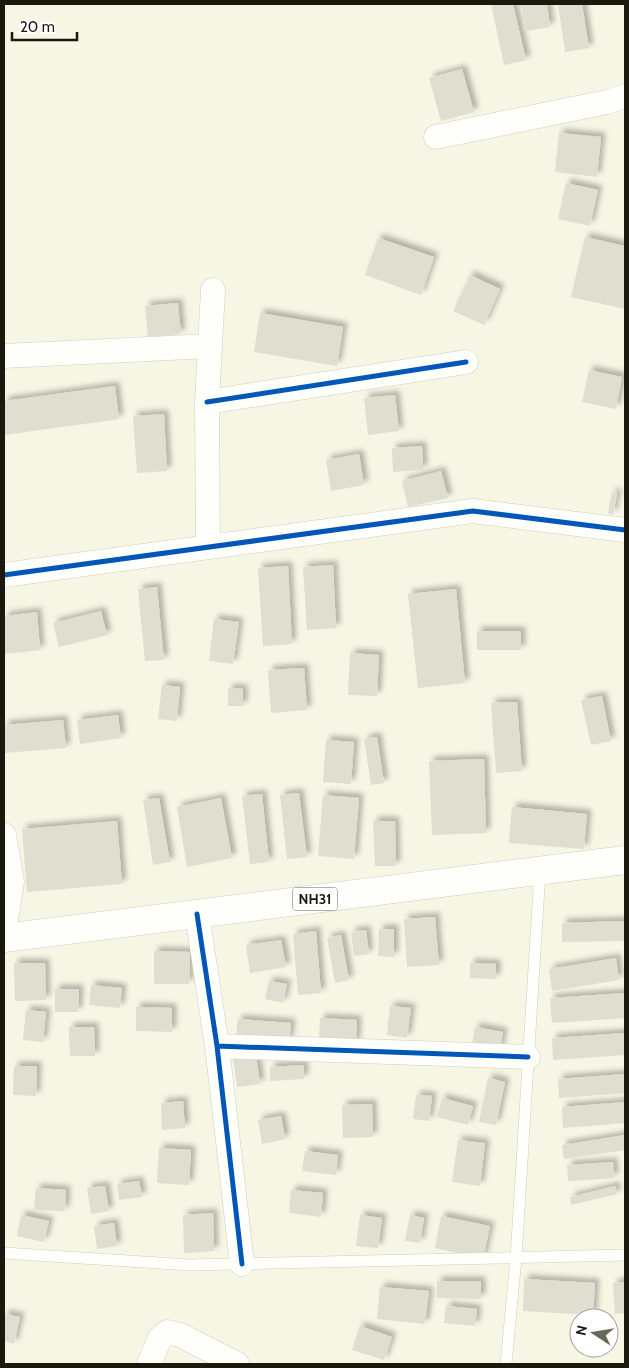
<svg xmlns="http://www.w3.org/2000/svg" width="629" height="1368" viewBox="0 0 629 1368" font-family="Cabin,sans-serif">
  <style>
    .building { fill: #dfded0; filter: url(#shadow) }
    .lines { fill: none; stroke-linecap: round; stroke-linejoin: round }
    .service-casing { stroke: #cfcec0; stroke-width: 12 }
    .minor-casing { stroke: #cfcec0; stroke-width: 25 }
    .trunk-casing { stroke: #cfcec0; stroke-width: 29 }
    .service { stroke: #fefefb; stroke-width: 11 }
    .minor { stroke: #fefefb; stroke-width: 24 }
    .trunk { stroke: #fefefb; stroke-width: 28 }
    .cycleway-casing { stroke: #fff; stroke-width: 8 }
    .cycleway { stroke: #0057b8; stroke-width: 5 }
    .labels { text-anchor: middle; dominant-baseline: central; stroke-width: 4.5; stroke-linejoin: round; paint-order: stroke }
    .shield { fill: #fff; stroke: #5f5e56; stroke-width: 1 }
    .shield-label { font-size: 14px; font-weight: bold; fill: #1b190e }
  </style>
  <defs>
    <filter id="shadow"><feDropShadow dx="4.5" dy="-4.5" stdDeviation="2.5" flood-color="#0004"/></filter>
  </defs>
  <rect width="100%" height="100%" fill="#f7f6e5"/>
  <path class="building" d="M491 4H513L526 60 504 65Z
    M521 4H547L550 27 525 31Z
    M558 4H582L589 48 565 52Z
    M462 69 474 112 441 121 429 78Z
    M559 133 601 137 597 177 555 172Z
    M566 183 598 190 590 226 558 219Z
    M585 237 625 246V309L571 297Z
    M378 238 434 257 421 295 365 275Z
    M470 275 500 289 484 325 453 311Z
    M178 303 181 334 148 337 145 306Z
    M260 313 343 327 337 366 254 352Z
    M589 370 622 377 616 409 582 402Z
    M115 386 119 419 4 435V401Z
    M395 395 399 431 368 435 364 398Z
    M164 414 167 471 137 473 133 416Z
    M422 446 423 470 393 472 392 448Z
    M359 454 364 485 331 491 326 460Z
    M441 471 448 498 408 507 402 481Z
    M612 492 617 493 613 515 608 513Z
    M333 565 336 628 307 630 303 567Z
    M288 566 292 644 263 646 258 568Z
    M157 587 164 660 145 661 138 589Z
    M456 589 465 683 418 688 408 594Z
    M101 611 107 635 59 647 53 623Z
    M37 612 40 650 4 654V616Z
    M214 619 239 622 233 664 209 661Z
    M477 631H521V650H477Z
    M350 653 379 655 377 696 348 695Z
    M304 668 307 710 271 713 268 670Z
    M162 685 180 687 177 721 158 719Z
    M228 688 243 689V706H228Z
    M602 696 611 741 591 745 581 700Z
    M517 702 522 771 496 773 491 703Z
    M118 715 121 738 80 744 77 720Z
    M63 720 66 748 4 753V725Z
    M377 737 384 783 371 785 364 739Z
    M326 740 354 742 351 784 323 782Z
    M484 759 486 833 432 835 429 761Z
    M299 793 307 857 287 859 280 795Z
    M262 794 269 862 250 864 242 796Z
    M323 795 359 798 354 859 318 856Z
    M159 798 170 862 153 865 143 800Z
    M221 798 232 858 187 867 177 807Z
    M512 807 587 814 584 849 509 843Z
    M117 821 122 884 27 892 22 829Z
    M373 821H395L396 866H375Z
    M435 917 439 965 407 967 404 919Z
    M625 921V941L562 942V923Z
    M379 929H394V957L378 956Z
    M366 930 369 954 354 956 351 932Z
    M316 931 321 993 298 995 293 934Z
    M341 935 349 980 335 983 327 938Z
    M281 940 286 967 250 973 246 945Z
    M154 951 190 952 189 984H154Z
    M616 958 619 980 552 991 549 969Z
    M14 963H45L46 1000 15 1001Z
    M470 963 496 964V979L470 978Z
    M269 981 287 984 283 1003 265 999Z
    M91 985 122 988 120 1008 89 1005Z
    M55 989H79L78 1012H55Z
    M625 993V1018L552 1023 550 998Z
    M390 1006 411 1008 407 1038 387 1035Z
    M136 1007 172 1008V1032L136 1031Z
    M26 1010 46 1012 43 1042 23 1040Z
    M320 1018 357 1020 356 1044 319 1042Z
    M238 1019 291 1023 289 1041 236 1037Z
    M69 1027H94L95 1056H70Z
    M475 1027 503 1032 500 1050 472 1045Z
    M625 1033V1055L553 1060 552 1038Z
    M256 1055 260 1084 237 1087 233 1058Z
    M304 1065V1079L270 1081V1067Z
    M14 1066H37L36 1096 13 1095Z
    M625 1074V1093L559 1098 558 1079Z
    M488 1078 505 1082 496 1125 479 1122Z
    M416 1095 432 1096 429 1121 413 1119Z
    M442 1098 473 1106 468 1125 437 1117Z
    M183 1101 185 1128 162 1130 161 1103Z
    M625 1102V1123L563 1128 562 1107Z
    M372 1104 373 1137 343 1138 342 1105Z
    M281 1116 285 1139 262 1144 258 1120Z
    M625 1135V1150L564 1159 562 1145Z
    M458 1140 485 1143 480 1186 452 1182Z
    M159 1148 191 1150 189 1185 157 1183Z
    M305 1151 338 1155 336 1175 302 1171Z
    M613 1162 614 1178 568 1181 567 1165Z
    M139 1181 142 1197 119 1200 117 1184Z
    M105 1186 109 1211 91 1214 87 1188Z
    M615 1186 617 1194 571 1205 570 1197Z
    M36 1188 66 1190 65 1211 34 1210Z
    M291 1190 323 1193 321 1217 289 1213Z
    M213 1213 214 1251 184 1253 183 1215Z
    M21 1215 49 1221 44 1242 17 1236Z
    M360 1215 382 1218 378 1248 356 1246Z
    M410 1215 424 1218 420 1243 405 1241Z
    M441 1216 490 1226 483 1259 435 1248Z
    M114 1223 117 1246 97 1249 94 1226Z
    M524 1279 595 1283 593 1315 523 1311Z
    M437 1281H481V1299L437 1298Z
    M625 1282V1313L615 1314 613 1283Z
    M380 1287 429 1291 425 1324 377 1319Z
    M446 1306 477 1309 475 1326 444 1323Z
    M4 1314 20 1317 14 1344 4 1341Z
    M360 1326 392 1337 384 1360 352 1350Z"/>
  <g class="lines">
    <defs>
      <path id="service" d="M4 1253 190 1265 625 1255
        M506 1364 516 1258 540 871"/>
      <path id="minor" d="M436 137 607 102 625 96
        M4 356 210 346
        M207 402 466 362
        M208 547 207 402 213 290
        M4 575 473 511 625 530
        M4 835 12 882 4 933
        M197 914 217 1046 242 1264
        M217 1046 528 1057
        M149 1364 160 1338 167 1332 180 1335 237 1364"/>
      <path id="trunk" d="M4 938 625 860"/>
    </defs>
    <use href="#service" class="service-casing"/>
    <use href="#minor" class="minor-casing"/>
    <use href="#trunk" class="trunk-casing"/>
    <use href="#service" class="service"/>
    <use href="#minor" class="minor"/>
    <use href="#trunk" class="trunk"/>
    <defs>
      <path id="cycleway" d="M207 402 466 362
        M4 575 473 511 625 530
        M197 914 217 1046 242 1264
        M217 1046 528 1057"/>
    </defs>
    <use href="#cycleway" class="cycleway-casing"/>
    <use href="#cycleway" class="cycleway"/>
  </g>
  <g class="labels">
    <rect class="shield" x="292.5" y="887.5" width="45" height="23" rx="4"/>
    <g class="shield-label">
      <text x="315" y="899">NH31</text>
    </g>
  </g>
  <rect width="629" height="1368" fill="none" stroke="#1b190e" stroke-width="10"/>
  <g transform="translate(594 1333) rotate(282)"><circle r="24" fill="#ffffff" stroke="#a4a39f"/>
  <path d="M0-4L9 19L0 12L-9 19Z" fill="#686659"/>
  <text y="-8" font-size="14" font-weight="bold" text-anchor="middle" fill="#1b190e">N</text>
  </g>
  <path d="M12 32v8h65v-8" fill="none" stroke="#1b190e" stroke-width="2.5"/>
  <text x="20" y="32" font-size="15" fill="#1b190e" stroke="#ffffff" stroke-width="4" paint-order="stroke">20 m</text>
</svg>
